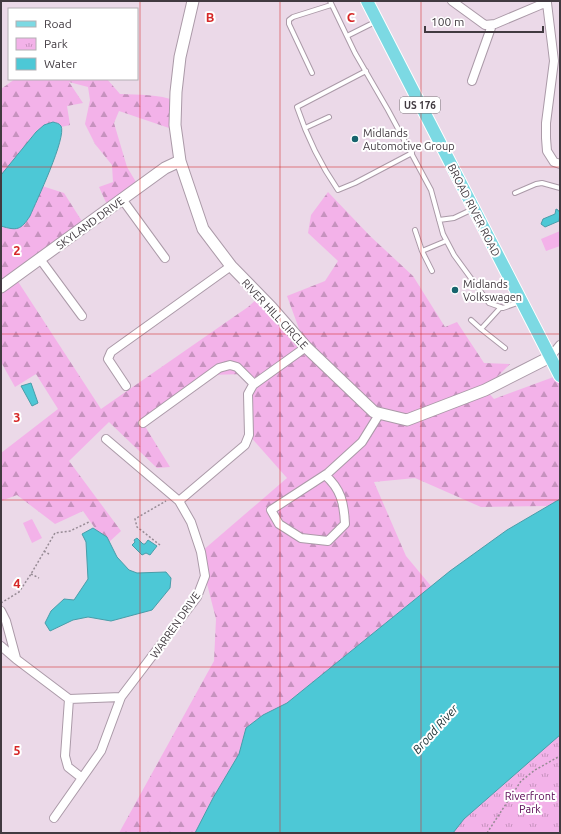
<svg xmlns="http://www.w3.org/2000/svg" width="561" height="834" viewBox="0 0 561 834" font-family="Ubuntu,sans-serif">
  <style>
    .forest { fill: url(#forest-firs) }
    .park { fill: url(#park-tufts) }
    .pitch { fill: #f3b2e9 }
    .water { fill: #4dc8d6; stroke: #499da9 }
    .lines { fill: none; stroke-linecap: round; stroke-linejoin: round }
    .lane-casing { stroke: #ab9aa8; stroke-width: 6 }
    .street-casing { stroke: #ab9aa8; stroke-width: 10 }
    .secondary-casing { stroke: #ab9aa8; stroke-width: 13 }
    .primary-casing { stroke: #fff; stroke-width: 14 }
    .path { stroke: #978b95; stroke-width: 1.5; stroke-dasharray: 2 2; stroke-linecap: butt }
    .lane { stroke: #fff; stroke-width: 4 }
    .street { stroke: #fff; stroke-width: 8 }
    .secondary { stroke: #fff; stroke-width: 11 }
    .primary { stroke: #7cd9e3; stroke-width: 12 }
    .grid { fill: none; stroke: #d62828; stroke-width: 1; stroke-opacity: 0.55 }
    .poi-dot { fill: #17646d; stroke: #fff; stroke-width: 1.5 }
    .labels { text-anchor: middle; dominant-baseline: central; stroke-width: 4; stroke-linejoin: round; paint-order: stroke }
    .shield { fill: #fff; stroke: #7a7579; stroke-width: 1 }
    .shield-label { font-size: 10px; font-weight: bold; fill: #413a40 }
    .poi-label { font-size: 11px; fill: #413a40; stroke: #fff; text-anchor: start }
    .street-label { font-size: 11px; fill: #413a40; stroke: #fff }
    .park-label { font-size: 11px; fill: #570451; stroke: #fff }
    .water-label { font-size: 12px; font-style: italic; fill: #1a2f32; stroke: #fff }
    .grid-label { font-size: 13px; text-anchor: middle; font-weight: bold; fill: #d62828; stroke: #fff; stroke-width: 4; stroke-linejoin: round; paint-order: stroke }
  </style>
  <defs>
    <pattern id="forest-firs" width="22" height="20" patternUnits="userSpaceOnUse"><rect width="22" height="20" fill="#f3b2e9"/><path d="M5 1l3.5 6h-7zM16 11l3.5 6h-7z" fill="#c692be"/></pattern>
    <pattern id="park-tufts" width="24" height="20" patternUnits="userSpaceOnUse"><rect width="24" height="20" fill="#f3b2e9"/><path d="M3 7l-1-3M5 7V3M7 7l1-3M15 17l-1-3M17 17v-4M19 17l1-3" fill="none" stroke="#c692be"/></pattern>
  </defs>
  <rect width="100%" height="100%" fill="#ebd9e8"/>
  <path class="forest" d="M15 79H107L120 94C138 95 159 94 176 101L172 129 119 111 114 123 127 167 139 187 109 209 99 187 113 182 112 165 95 144 85 124 90 100 88 87 69 82 83 103 67 106 70 125 61 127 59 124 36 132 1 175V89Z
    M42 186 64 193 85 226 15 277 101 409 248 307 260 296 305 345 287 296 325 281 338 261 308 233 311 215 328 192 370 236 413 276 445 327 457 322 484 363 510 364 485 389 494 399 559 375 560 376V499L548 506 481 507 415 478 374 482 406 556 431 586 287 703 263 715 246 728 239 754 213 798 195 833H119L214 661 216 619 205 576 201 552 287 478 249 435 253 385 245 374 209 375 143 423 170 467 157 468 109 422 69 461 121 531 108 543 99 534 83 511 55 524 17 495 1 501V453L58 409 36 374 15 387 1 362V226L10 229 25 224Z"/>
  <path class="park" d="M560 735V833H453L464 819Z"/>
  <path class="pitch" d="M560 231V246L546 251 541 239Z
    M32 519 42 538 32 543 23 523Z"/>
  <path class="water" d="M53 122C56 123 59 123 61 126 67 137 36 202 30 216 21 230 17 231 1 226V175L36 132 44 125Z
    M556 209 558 210 560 213 559 221 545 227 541 224 543 219 555 214Z
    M31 383 38 403 32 406 21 386Z
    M560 499V735L464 819 453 833H195L213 798 239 754 246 728 263 715 287 703 450 571 507 530Z
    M93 528 107 537 117 557 129 570 137 573 166 572 171 578 170 588 152 610 111 621 88 617 73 620 50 631 45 623 51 611 64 599 74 600 88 579 86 542 82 534Z
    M137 538 143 544H145L148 540 157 546 150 555 146 553 142 555 132 545 135 542 134 540Z"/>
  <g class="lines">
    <defs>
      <path id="lane" d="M330 1 355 53 388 110 431 190 443 234 454 255 489 303 503 308 520 302
        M347 36 377 21
        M366 71 297 107C307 137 320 164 338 190L355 183 412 153
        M312 73 289 24V20L293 17 331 5
        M305 128 329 117
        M515 193 536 184 542 183 560 188
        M439 220 454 218 473 209
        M415 230 422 251
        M432 271 422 251 446 241
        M501 307 481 329 505 348
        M471 320 481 329"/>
      <path id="street" d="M452 1 485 25 495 24 540 5 547 3 554 61 546 123V138L547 151 554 162 560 164
        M472 81 492 25
        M122 199 165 258
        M40 259 82 316
        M550 357 560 345
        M126 386 108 359 111 352 231 266
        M143 423 219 368 230 365 237 367 254 384
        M325 475C341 489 344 503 345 524L328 541 301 538 279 524 271 510 328 473 362 442 380 413
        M179 501 245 445 249 435 248 394 253 385 306 347
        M1 611 6 621 16 658
        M1 646 16 659 69 699 121 697
        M69 699 65 756 68 767 82 778
        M54 818 101 751 121 697 197 597 205 576 201 552 191 522 179 501 106 439"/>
      <path id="secondary" d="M193 1 180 57 176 92 175 125 180 161 203 229 231 266 271 307 306 347 374 412 407 420 485 390 550 357
        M1 287 165 168 180 161"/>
      <path id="primary" d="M367 1 560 376"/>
    </defs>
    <use href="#lane" class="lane-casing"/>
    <use href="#street" class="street-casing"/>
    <use href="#secondary" class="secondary-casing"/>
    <use href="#primary" class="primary-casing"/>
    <path class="path" d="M160 545 137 527 135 519 166 501
      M44 551 49 554
      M31 574 39 578
      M1 603 19 592 31 574 55 533 70 531 89 522
      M487 833 521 781 535 770 560 756"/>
    <use href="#lane" class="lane"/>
    <use href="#street" class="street"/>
    <use href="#secondary" class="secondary"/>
    <use href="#primary" class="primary"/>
  </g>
  <path class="grid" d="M140 1V833M280 1V833M421 1V833M1 167H560M1 334H560M1 500H560M1 667H560"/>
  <g class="poi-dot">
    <circle cx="355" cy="139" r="4"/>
    <circle cx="455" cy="290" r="4"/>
  </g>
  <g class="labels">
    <rect class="shield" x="400" y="97" width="40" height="16" rx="3"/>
    <g class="shield-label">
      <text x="420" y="105">US 176</text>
    </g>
    <g class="poi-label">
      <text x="363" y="133">Midlands<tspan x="363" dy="13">Automotive Group</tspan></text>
      <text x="463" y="284">Midlands<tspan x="463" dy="13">Volkswagen</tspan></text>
    </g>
    <g class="street-label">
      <text transform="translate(474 210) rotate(63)">BROAD RIVER ROAD</text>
      <text transform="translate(90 223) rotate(-36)">SKYLAND DRIVE</text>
      <text transform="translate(275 314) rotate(47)">RIVER HILL CIRCLE</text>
      <text transform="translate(175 625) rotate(-55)">WARREN DRIVE</text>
    </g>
    <g class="park-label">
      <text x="530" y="796">Riverfront<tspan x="530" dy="13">Park</tspan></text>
    </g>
    <g class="water-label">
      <text transform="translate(435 729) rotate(-48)">Broad River</text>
    </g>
  </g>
  <g class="grid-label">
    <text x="210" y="22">B</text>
    <text x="351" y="22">C</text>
    <text x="17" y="255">2</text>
    <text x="17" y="422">3</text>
    <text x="17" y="588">4</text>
    <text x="17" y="755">5</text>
  </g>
  <rect width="561" height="834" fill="none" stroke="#413a40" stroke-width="4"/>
  <rect x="8" y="8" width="130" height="72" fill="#ffffff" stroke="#b3b0b3"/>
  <rect x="16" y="21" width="20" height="6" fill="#7cd9e3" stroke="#b3b0b3"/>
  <text x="44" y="28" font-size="12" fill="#413a40">Road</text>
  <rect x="16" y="38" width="20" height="12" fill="url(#park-tufts)" stroke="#b3b0b3"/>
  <text x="44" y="48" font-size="12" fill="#413a40">Park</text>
  <rect x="16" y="58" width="20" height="12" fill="#4dc8d6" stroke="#b3b0b3"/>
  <text x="44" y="68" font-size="12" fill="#413a40">Water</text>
  <path d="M425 26v6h118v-6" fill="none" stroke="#413a40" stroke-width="2"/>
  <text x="431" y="26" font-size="12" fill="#413a40" stroke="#ffffff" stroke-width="3" paint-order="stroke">100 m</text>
</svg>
